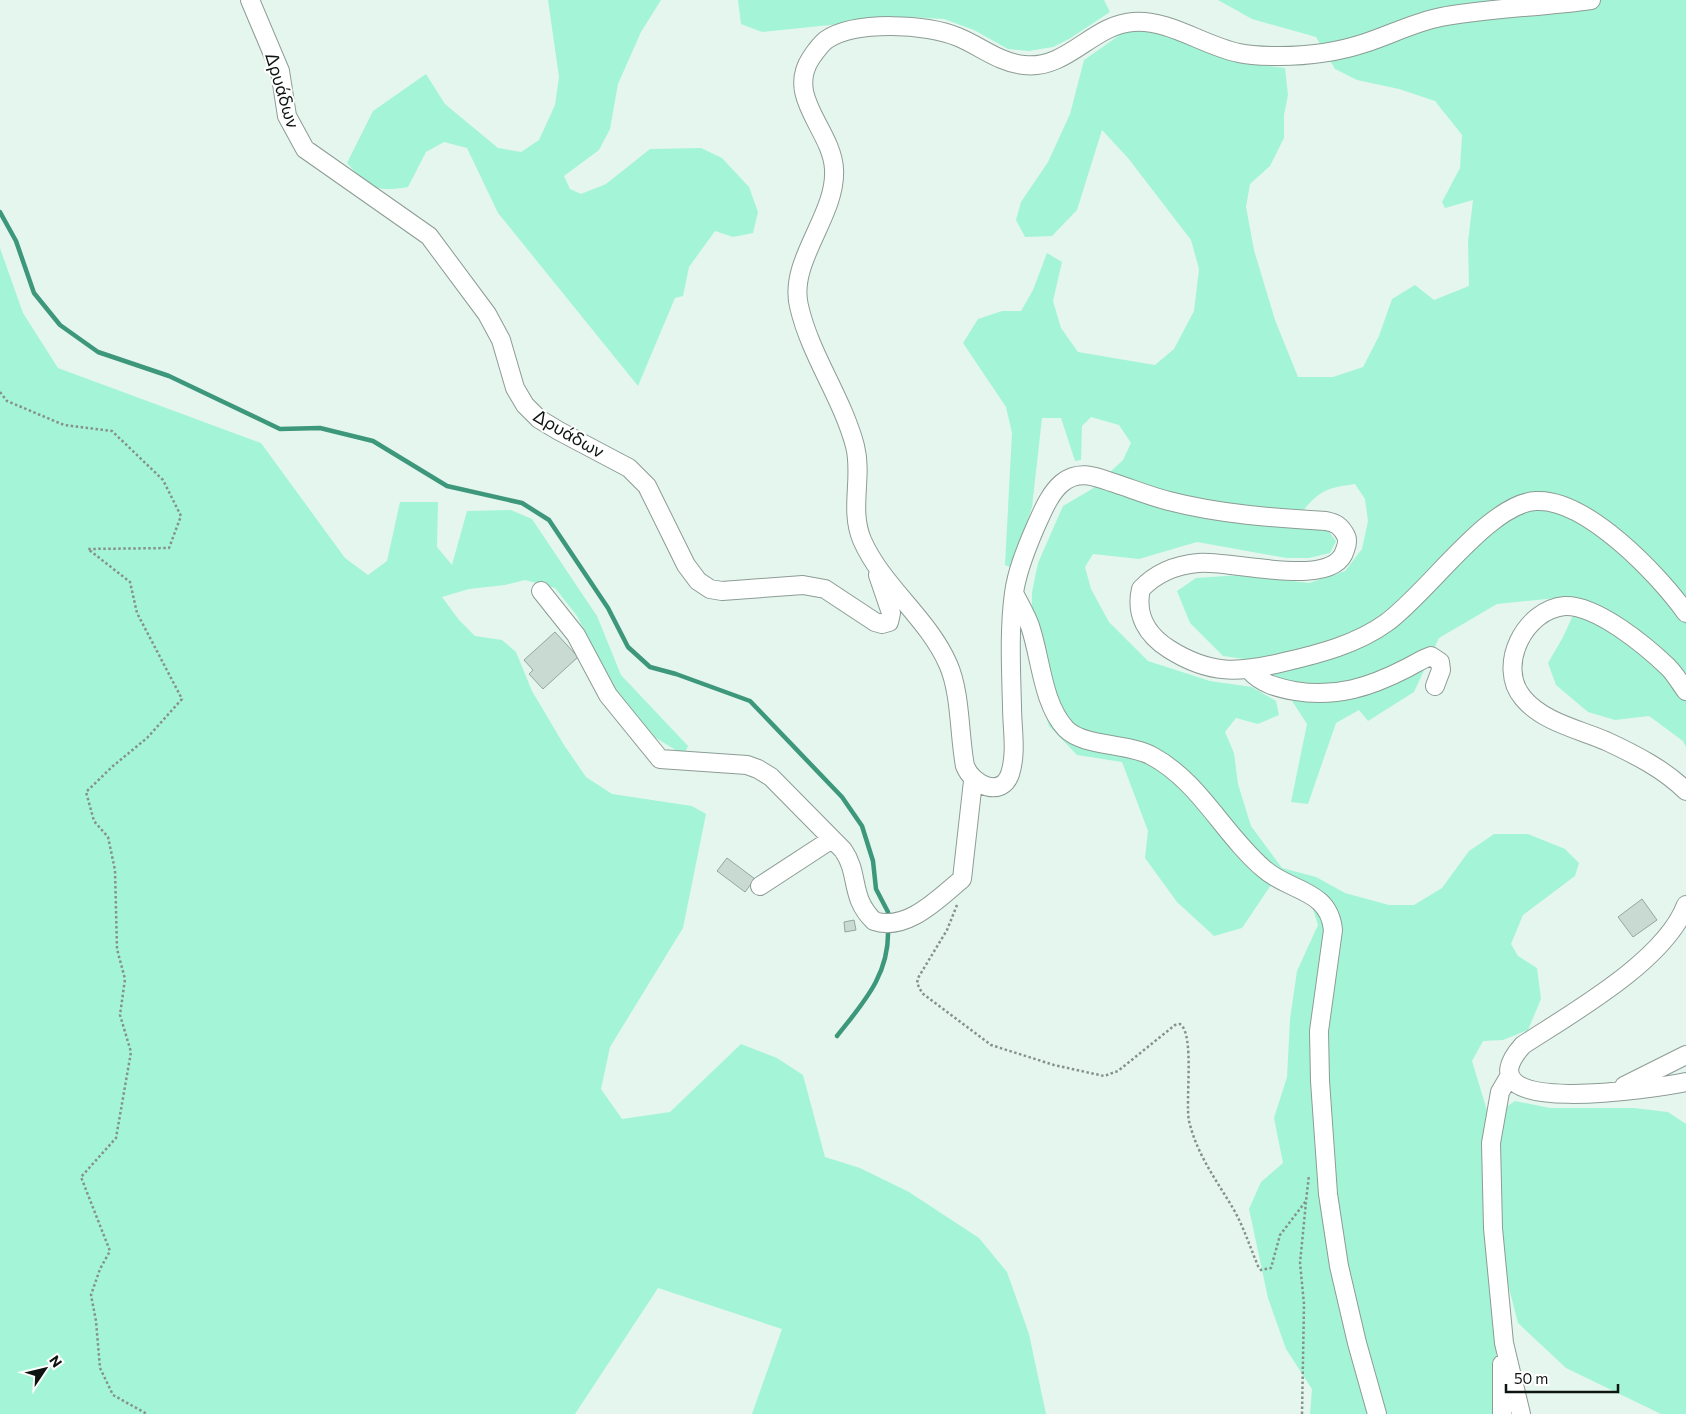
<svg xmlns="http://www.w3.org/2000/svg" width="1686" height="1414" viewBox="0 0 1686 1414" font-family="Commissioner,sans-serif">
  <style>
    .green { fill: #a4f5d7 }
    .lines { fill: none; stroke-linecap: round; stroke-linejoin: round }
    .stream { stroke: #3d977b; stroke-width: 4.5 }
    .building { fill: #c9dad3; stroke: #95a59f }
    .minor-casing { stroke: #8c9c95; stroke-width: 20 }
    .path { stroke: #85918d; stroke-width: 2.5; stroke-dasharray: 2.5 2.5; stroke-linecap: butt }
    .minor { stroke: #fff; stroke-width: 18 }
    .labels { text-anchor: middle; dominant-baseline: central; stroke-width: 4; stroke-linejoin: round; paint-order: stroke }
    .street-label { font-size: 18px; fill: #0e1412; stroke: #fff }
  </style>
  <rect width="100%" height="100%" fill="#e5f6ef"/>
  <path class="green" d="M548 0H661L641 32 618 84 610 129 599 150 564 176 570 189 581 194 606 184 650 149 701 148 722 158 749 187 758 212 753 233 733 237 715 231 689 267 683 296 675 298 638 386 498 213 467 148 444 142 426 152 408 187C374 193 369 187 347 163L373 111 426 74 445 104 498 148 521 152 539 140 555 105 559 77Z
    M738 0H1104L1110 12 1069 39 1053 47 1029 51 1008 49 974 30 944 19 908 17 762 32 741 24Z
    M1218 0H1686V747L1683 741 1649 716 1615 720 1588 712 1556 685 1548 663 1563 637 1579 602 1557 598 1497 604 1439 638 1414 692 1368 721 1359 710 1336 723 1308 804 1291 802 1307 724 1279 681 1252 660 1223 656 1190 623 1177 591 1196 578 1241 575 1309 583 1345 571 1362 549 1368 521 1365 499 1355 484C1327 488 1320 490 1302 512L1326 528 1336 541 1330 553 1309 558H1286L1197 542 1139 559 1093 554 1085 567 1091 589 1109 622 1148 661 1210 681 1252 687 1276 701 1279 715 1258 724 1236 718 1225 732 1234 753 1238 784 1251 826 1282 868 1316 877 1345 893 1389 905H1414L1442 888 1469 851 1494 834H1528L1565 849 1579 863 1575 876 1523 915 1511 944 1518 956 1537 968 1541 999 1528 1030 1503 1040 1483 1041 1472 1061 1489 1117 1497 1340 1492 1414H1310L1312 1389 1286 1349 1268 1298 1249 1209 1261 1182 1283 1163 1274 1118 1287 1077 1290 1019 1297 971 1318 925 1312 906 1271 885 1242 928 1214 936 1177 902 1145 858 1148 831 1122 762 1077 755 1049 726 1031 663 1032 592 1038 563 1063 506 1092 489 1123 460 1131 443 1119 425 1091 417 1082 426 1081 460 1075 461 1061 418H1042L1032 507 1012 568 1005 565 1012 433 1006 407 963 343 978 319 1002 311H1021L1033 290 1047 253 1062 262 1053 301 1061 328 1078 352 1155 365 1174 349 1194 311 1199 269 1191 240 1128 158 1102 130 1077 210 1052 236 1025 237 1016 220 1021 202 1048 162 1070 114 1084 60 1124 32 1146 27 1241 63 1285 68 1288 95 1284 115V138L1270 166 1250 184 1246 207 1254 250 1275 320 1298 377H1333L1363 367 1379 336 1392 299 1415 285 1434 300 1469 286 1468 242 1473 200 1445 208 1442 202 1460 168 1462 135 1435 101 1399 89 1357 80 1335 69 1316 37 1252 19Z
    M0 248 23 313 58 368 261 443 345 558 368 575 387 561 400 502H438L437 547 452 565 467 511 511 510 532 519 597 616 621 675 688 746 684 755 651 735 612 685 577 616 555 588 525 580 505 585 469 589 442 597 459 620 475 636 502 640 516 652 532 691 564 745 586 777 612 794 692 806 706 814 683 928 610 1047 601 1089 622 1119 670 1112 741 1044 777 1058 803 1075 825 1157 860 1168 909 1192 979 1238 1007 1272 1029 1334 1046 1414H752L782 1329 658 1288 575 1414H0Z
    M1515 1101 1550 1108H1634L1668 1112 1686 1124V1414H1661L1566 1368 1518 1323 1504 1269 1498 1170 1500 1135 1506 1107Z"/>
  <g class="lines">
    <path class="stream" d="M0 212 16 241 34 293 60 325 98 352 169 376 280 429 320 428 373 441 447 486 522 503 549 520 608 608 628 647 650 667 676 674 750 701 842 797 862 826 873 861 876 889 888 912V920
      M837 1036C864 1002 890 974 888 928"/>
  </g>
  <path class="building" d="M555 632 578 657 543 689 529 674 533 670 524 660Z
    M727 858 755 879 745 892 717 871Z
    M1642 899 1657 920 1633 937 1618 917Z
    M854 920 856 930 845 932 844 922Z"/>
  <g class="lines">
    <defs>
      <path id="minor" d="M250 0 280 71 287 116 305 149 429 236 487 314 501 340 515 388 525 405 539 419 559 431 629 468 647 486 686 565 698 581 710 589 722 591 803 585 825 589 875 622 882 624 889 622 891 613 878 575
        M1591 0C1541 7 1490 8 1441 17 1415 22 1390 35 1365 43 1338 52 1307 56 1279 56 1266 56 1251 56 1239 53 1204 46 1169 19 1133 22 1092 25 1067 70 1024 65 1000 63 980 46 958 37 927 24 856 20 826 40 820 45 815 52 811 58 785 97 832 130 834 169 837 215 788 261 799 306 810 355 842 397 855 446 863 477 849 509 862 540 882 586 928 618 948 664 961 693 959 735 965 766 973 786 1002 798 1010 774 1017 752 1012 729 1012 706 1011 669 1009 629 1014 593 1017 571 1026 549 1035 528 1042 513 1049 494 1062 483 1078 470 1094 476 1111 482 1130 488 1149 496 1169 501 1219 514 1274 518 1326 521 1336 523 1341 526 1346 536 1348 540 1347 545 1345 550 1334 591 1229 559 1198 563 1176 565 1157 572 1141 589 1135 615 1147 635 1169 649 1210 675 1239 673 1284 662 1319 654 1357 644 1386 623 1427 594 1489 503 1536 501 1586 498 1659 575 1686 613
        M541 591 576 635 608 695 660 759 747 765 758 769 771 777 843 850C860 874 849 897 874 921 907 932 939 898 962 879L973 781
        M1015 595C1020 605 1026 615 1030 626 1041 658 1042 703 1066 729 1084 747 1128 743 1152 756 1199 781 1224 835 1264 869 1290 892 1329 889 1333 930L1319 1031 1320 1081 1328 1194 1339 1266 1357 1343 1377 1414
        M1250 671C1262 684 1278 688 1295 691 1336 698 1370 687 1407 668 1415 664 1422 659 1431 656L1440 662 1441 670 1435 686
        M1686 691C1680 683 1675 674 1668 667 1646 646 1597 605 1565 606 1525 609 1496 666 1523 698 1543 722 1578 729 1606 741 1634 754 1664 769 1686 791
        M760 886 832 839
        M1686 905C1665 961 1572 1013 1523 1045 1455 1120 1658 1088 1686 1082
        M1510 1075 1500 1092 1491 1143 1493 1228 1504 1343 1521 1414
        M1624 1086 1686 1055
        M1502 1414V1364"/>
    </defs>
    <use href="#minor" class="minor-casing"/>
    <path class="path" d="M0 392 7 401 64 425 112 431 163 480 181 516 169 548 88 549 130 582 137 613 182 699 147 738 113 766 86 792 94 821 108 837 115 870 117 949 125 979 120 1015 131 1052 116 1138 81 1177 110 1251 100 1269 91 1295 96 1321 100 1368 113 1395 147 1414
      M957 905 947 930 918 978 917 983 922 993 991 1045 1054 1065 1104 1076 1118 1071 1175 1025 1180 1024C1195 1034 1185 1101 1189 1121 1197 1155 1217 1181 1234 1210 1244 1228 1250 1247 1258 1266L1261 1270 1271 1268 1280 1235 1306 1201 1309 1175
      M1302 1414 1304 1304 1300 1263 1306 1202"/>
    <use href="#minor" class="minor"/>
  </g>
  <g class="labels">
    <g class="street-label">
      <text transform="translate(283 90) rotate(73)">Δρυάδων</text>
      <text transform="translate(569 433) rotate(30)">Δρυάδων</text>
    </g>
  </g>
  <g transform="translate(45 1369) rotate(55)" stroke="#ffffff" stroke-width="4" paint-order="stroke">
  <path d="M0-4L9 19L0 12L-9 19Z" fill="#0e1412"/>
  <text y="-8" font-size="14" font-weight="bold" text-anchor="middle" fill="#0e1412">N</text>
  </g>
  <path d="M1506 1384v8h112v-8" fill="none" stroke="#0e1412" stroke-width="2.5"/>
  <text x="1514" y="1384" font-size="15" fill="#0e1412" stroke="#ffffff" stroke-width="4" paint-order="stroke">50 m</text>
</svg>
